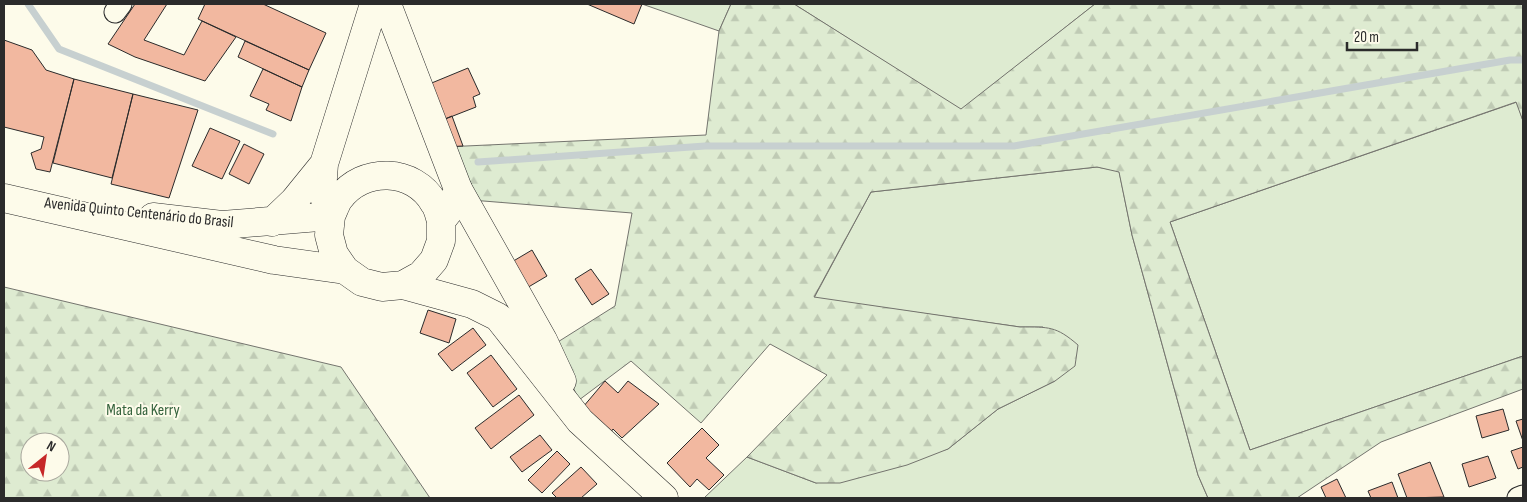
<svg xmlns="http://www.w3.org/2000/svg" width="1527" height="502" viewBox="0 0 1527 502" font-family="'Sofia Sans Condensed',sans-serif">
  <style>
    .grass { fill: #deebd1; stroke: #74746e }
    .forest { fill: url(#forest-firs); stroke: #74746e; fill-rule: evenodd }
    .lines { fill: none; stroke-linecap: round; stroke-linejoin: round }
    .stream { stroke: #c7d0d0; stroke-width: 7 }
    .building { fill: #f2b8a0; stroke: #2b2b2b }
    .street-casing { stroke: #2b2b2b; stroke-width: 23 }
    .secondary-casing { stroke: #2b2b2b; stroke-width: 29 }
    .primary-casing { stroke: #2b2b2b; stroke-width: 29 }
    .street { stroke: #fdfbea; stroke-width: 21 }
    .secondary { stroke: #fdfbea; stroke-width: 28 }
    .primary { stroke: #fdfbea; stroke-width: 28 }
    .labels { text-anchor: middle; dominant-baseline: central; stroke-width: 4; stroke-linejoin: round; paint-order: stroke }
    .street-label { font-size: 16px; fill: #2b2b2b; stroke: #fdfbea }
    .park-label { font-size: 16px; fill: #34623c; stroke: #fdfbea }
  </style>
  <defs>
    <pattern id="forest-firs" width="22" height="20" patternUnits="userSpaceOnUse" patternTransform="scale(1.25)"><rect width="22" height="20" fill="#deebd1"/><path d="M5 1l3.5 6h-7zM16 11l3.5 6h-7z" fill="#bfcab4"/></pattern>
  </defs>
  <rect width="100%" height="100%" fill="#fdfbea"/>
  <path class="grass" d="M642 4H731L719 31Z
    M794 4H1095L961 110Z
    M1517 102 1523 121V356L1250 450 1170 222Z
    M1097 167 1119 171 1132 235 1198 475 1208 498H704L747 457 816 483 948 449 998 409 1055 381 1043 327H1020L814 298 871 192Z"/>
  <path class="forest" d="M731 4H794L961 109 1095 4H1523V121L1516 102 1170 222 1250 450 1523 356V389L1381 442 1297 498H1208L1198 475 1132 235 1119 172 1097 167 871 192 814 297 1020 327C1049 327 1056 326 1078 345L1075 366 1055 381 998 409 948 449 907 465 840 483H816L747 457 827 375 770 344 701 423 631 361 579 400 553 345 615 306 632 213 471 200 444 147 706 135 719 31Z
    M4 287 341 367 430 498H4ZM30 442H60V472H30Z"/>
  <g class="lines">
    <path class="stream" d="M28 4 59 49 273 134
      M478 162 705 146H1014L1510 60H1523"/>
  </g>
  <path class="building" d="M135 4H167L144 40 184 55 202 21 236 37 205 81 135 57 108 44Z
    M205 4H263L326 33 309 70 198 19Z
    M587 4H642L634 24Z
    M4 40 32 50 46 70 74 79 50 172 36 169 31 153 41 149 44 137 4 127Z
    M245 41 309 70 302 87 238 57Z
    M468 68 480 94 473 97 476 107 435 123 422 87Z
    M263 69 302 87 291 121 266 110 269 104 250 96Z
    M74 79 133 94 112 178 53 163Z
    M133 94 198 110 169 198 111 184Z
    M452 116 463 146 444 147 435 123Z
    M210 128 240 141 222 179 192 166Z
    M244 144 264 154 249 184 229 174Z
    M532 250 547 276 520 292 505 266Z
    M591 269 609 294 592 305 575 279Z
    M428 310 456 319 449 343 420 333Z
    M473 328 486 345 452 371 438 354Z
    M491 355 517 389 493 407 467 373Z
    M605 381 618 393 628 381 659 404 622 438 613 429 608 436 583 407Z
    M519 395 534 415 491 449 475 428Z
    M1503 409 1509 430 1482 438 1476 416Z
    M1523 419V441L1516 421Z
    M702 428 719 445 706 458 724 475 709 490 697 479 690 487 667 463Z
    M540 435 552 450 522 472 510 457Z
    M1523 447V467L1518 469 1511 451Z
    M557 451 570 464 542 493 528 480Z
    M1488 456 1496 478 1469 487 1462 464Z
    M1430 462 1444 497 1407 498 1398 474Z
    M581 467 597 484 581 498H557L552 493Z
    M1337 479 1346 498H1326L1321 487Z
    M1392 482 1398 498H1371L1368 491Z"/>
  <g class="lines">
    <defs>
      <path id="street" d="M115 12 121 4
        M1518 498 1523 496"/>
      <path id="secondary" d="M458 189 543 340 562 381
        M403 285 472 304 498 317 580 421 664 498"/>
      <path id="primary" d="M4 198 274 260 345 270 362 282 382 287 403 285 421 275 434 260 441 241V221L452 207 458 189 387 4
        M331 216C334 210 336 203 339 199 363 166 414 168 434 203 438 208 439 215 441 221
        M153 217 222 225 331 216
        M272 222 294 201 324 164
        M345 270 334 254 329 235 331 216 322 191 324 164 374 4"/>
    </defs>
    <use href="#street" class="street-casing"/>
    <use href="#secondary" class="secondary-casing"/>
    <use href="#primary" class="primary-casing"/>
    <use href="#street" class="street"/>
    <use href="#secondary" class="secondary"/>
    <use href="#primary" class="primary"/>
  </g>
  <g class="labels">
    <g class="street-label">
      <text transform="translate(139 213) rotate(6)">Avenida Quinto Centenário do Brasil</text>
    </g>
    <g class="park-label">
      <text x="143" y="410">Mata da Kerry</text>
    </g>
  </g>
  <rect width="1527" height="502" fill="none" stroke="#2b2b2b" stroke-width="10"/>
  <g transform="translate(45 457) rotate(30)"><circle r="24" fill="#fdfbea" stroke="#a9a89e"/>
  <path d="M0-4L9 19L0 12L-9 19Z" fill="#c62828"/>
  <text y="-8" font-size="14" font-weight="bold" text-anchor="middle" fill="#2b2b2b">N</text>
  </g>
  <path d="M1347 42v8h70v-8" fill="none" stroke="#2b2b2b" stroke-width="2.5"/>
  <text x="1354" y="42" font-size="15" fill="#2b2b2b" stroke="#fdfbea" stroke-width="4" paint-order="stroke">20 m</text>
</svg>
